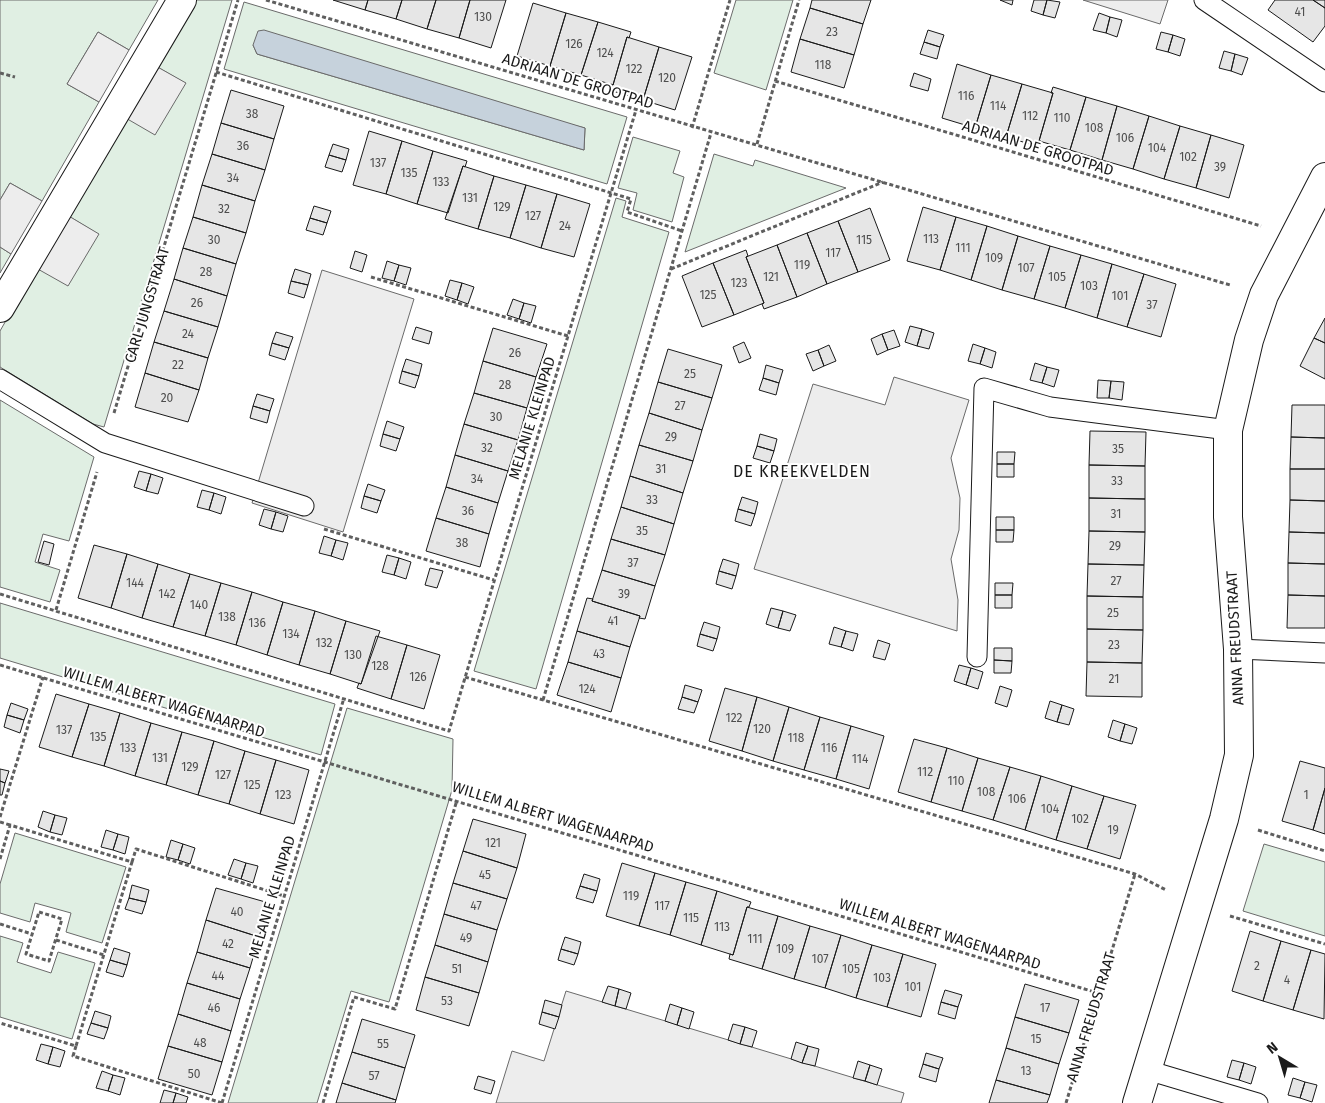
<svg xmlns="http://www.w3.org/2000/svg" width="1325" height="1103" viewBox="0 0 1325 1103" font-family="'Fira Sans',sans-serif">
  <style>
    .green { fill: #e0efe3; stroke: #6a6a6a; fill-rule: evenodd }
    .parking { fill: #ededed; stroke: #6a6a6a }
    .water { fill: #c6d2dc; stroke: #6a6a6a }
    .building { fill: #e6e6e6; stroke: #1a1a1a }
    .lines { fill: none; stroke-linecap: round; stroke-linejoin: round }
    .lane-casing { stroke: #1a1a1a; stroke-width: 21 }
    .street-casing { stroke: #1a1a1a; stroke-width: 30 }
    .path { stroke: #5f5f5f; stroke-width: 3; stroke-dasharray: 4 2.5; stroke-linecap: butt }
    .lane { stroke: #fff; stroke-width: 19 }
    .street { stroke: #fff; stroke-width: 28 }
    .labels { text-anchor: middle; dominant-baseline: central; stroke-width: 4; stroke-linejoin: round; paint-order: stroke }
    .number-label { font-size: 12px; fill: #4d4d4d }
    .street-label { font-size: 15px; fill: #1a1a1a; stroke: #fff }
    .neighbourhood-label { font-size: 16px; letter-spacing: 1px; fill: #1a1a1a; stroke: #fff }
  </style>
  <rect width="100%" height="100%" fill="#fff"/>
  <path class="green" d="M0 0H158L129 50 98 32 67 84 99 102 42 201 10 183 0 200Z
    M192 0H232L104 427 93 424 0 367V331L36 268 98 234 67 215 124 117 185 83 154 65Z
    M736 0H793L766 90 714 73Z
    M244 2 627 117 607 184 224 69ZM253 45 585 128 584 150 257 54Z
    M633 137 680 151 673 173 684 177 672 222 633 210 637 193 618 188Z
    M714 154 753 166 755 160 846 188 685 252Z
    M616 198 626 201 622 217 669 232 536 689 474 671Z
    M0 247 11 254 0 273Z
    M0 400 94 457 69 541 43 534 35 562 60 570 50 602 0 587Z
    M0 603 335 704 321 755 0 658Z
    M347 708 453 739 452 790 389 1002 351 991 317 1103H228Z
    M15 833 126 867 102 943 66 932 71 913 35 903 30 922 0 913V884Z
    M1264 844 1325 862V936L1243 911Z
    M0 936 23 943 17 962 51 973 58 952 95 963 72 1039 0 1017Z"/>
  <path class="parking" d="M1083 0H1168L1160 24Z
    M98 32 129 50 99 102 67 84Z
    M154 65 186 83 155 135 124 117Z
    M10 183 42 201 11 254 0 247V200Z
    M67 215 99 234 68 286 36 268Z
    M322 270 414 299 343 532 252 503Z
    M894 377 969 400 951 458 960 498 959 530 951 559 958 600 957 631 754 569 813 384 885 405Z
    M566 991 904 1093 901 1103H496L512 1051 544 1061Z"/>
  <path class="water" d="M264 30 585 128 584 150 257 54 253 45 258 31Z"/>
  <path class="building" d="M333 0H368L365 10Z
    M368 0H402L396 19 365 10Z
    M402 0H436L427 29 396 19Z
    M436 0H470L459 38 427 29Z
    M470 0H506L491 48 459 38Z
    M812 0H871L863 24 810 8Z
    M1000 0H1013L1012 5Z
    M1034 0H1047L1043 15 1031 11Z
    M1047 0 1060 2 1055 18 1043 15Z
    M1275 0H1313L1325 8V26L1313 42 1268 10Z
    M1313 0H1325V8Z
    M533 3 566 13 550 66 517 56Z
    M810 8 863 24 854 55 800 39Z
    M566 13 598 22 581 75 550 66Z
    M1099 13 1110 17 1106 33 1093 30Z
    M1110 17 1122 20 1117 37 1106 33Z
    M598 22 631 32 629 38 627 37 613 85 581 75Z
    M928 30 944 35 940 47 924 42Z
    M1161 32 1173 35 1168 52 1156 49Z
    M1173 35 1185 39 1180 56 1168 52Z
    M627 37 659 47 643 100 609 90 611 84 613 85Z
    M800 39 854 55 844 88 791 72Z
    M924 42 940 47 937 59 920 54Z
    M659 47 692 57 675 110 643 100Z
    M1224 51 1235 54 1231 71 1219 68Z
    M1235 54 1248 58 1242 75 1231 71Z
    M957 64 991 75 975 128 942 118Z
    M914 73 931 79 928 91 910 86Z
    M991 75 1022 84 1006 137 975 128Z
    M1022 84 1053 93 1039 141H1041L1040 147 1006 137Z
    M1053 87 1086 97 1070 150 1039 141 1053 93H1051Z
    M231 90 284 106 274 139 221 123Z
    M1086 97 1117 106 1102 160 1070 150Z
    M1117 106 1149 116 1133 169 1102 160Z
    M1149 116 1180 126 1164 179 1133 169Z
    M221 123 274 139 265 170 212 154Z
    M1180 126 1211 135 1196 188 1164 179Z
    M369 131 402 141 386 194 353 185Z
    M1211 135 1244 145 1229 198 1196 188Z
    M402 141 433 151 417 204 386 194Z
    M333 144 349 149 346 160 329 155Z
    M433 151 467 161 465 167 463 166 448 213 417 204Z
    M212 154 265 170 255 201 202 185Z
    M329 155 346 160 342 172 325 167Z
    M463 166 494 176 478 229 445 219Z
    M494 176 526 185 510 238 478 229Z
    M202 185 255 201 246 233 193 217Z
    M526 185 557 194 541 248 510 238Z
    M557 194 590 204 574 257 541 248Z
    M314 206 331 211 327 223 310 218Z
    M923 207 956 217 940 270 907 261Z
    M870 208 890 260 858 272 838 221Z
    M193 217 246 233 236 264 183 248Z
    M956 217 987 226 971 280 940 270Z
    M310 218 327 223 323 235 306 230Z
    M838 221 858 272 827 284 807 233Z
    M987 226 1018 236 1002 290 971 280Z
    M807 233 827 284 797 297 777 245Z
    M1018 236 1050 246 1034 299 1002 290Z
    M777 245 797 297 764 309 762 304 764 303 746 257Z
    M1050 246 1081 255 1065 308 1034 299Z
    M183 248 236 264 227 296 174 279Z
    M746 250 748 256 746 257 764 303 734 315 713 263Z
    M355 251 367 255 362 272 350 268Z
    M1081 255 1112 264 1097 318 1065 308Z
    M387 261 399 265 394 281 382 278Z
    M713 263 734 315 702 327 682 276Z
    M1112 264 1144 274 1127 327 1097 318Z
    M399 265 411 268 406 285 394 281Z
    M295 269 311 274 308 285 291 281Z
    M1144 274 1176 284 1161 337 1127 327Z
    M174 279 227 296 218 327 164 311Z
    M450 280 462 283 457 300 445 296Z
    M291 281 308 285 304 298 288 293Z
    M462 283 474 287 468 304 457 300Z
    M513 299 524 303 519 319 507 315Z
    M524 303 536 306 531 323 519 319Z
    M164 311 218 327 208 358 154 342Z
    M1325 318V343L1314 338Z
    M910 326 922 329 917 346 905 342Z
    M416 327 432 332 429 344 412 339Z
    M493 328 547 344 536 377 483 361Z
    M922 329 934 333 929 349 917 346Z
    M894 330 900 346 888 350 882 334Z
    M276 332 293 337 289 348 272 343Z
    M882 334 888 350 877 355 871 339Z
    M1314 338 1325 343V379L1300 366Z
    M154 342 208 358 199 390 145 373Z
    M744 342 751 358 739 363 733 347Z
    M272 343 289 348 285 360 269 355Z
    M973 344 985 348 980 364 968 361Z
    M829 345 836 361 824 366 818 350Z
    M985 348 996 352 992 368 980 364Z
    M668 349 722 365 712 398 658 382Z
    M818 350 824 366 813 371 806 354Z
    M406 359 422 364 419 376 402 371Z
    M483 361 536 377 527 408 474 393Z
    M1035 363 1047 367 1042 383 1030 380Z
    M766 365 783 370 779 383 763 378Z
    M1047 367 1059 370 1054 387 1042 383Z
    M402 371 419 376 415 388 399 383Z
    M145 373 199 390 188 422 135 407Z
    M763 378 779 383 776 395 759 390Z
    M1098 380 1111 381 1109 398H1097Z
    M1111 381 1124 382 1122 400 1109 398Z
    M658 382 712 398 702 430 649 413Z
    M474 393 527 408 518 440 464 424Z
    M257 394 274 399 270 411 253 406Z
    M1292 405H1325V438L1291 437Z
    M253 406 270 411 267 423 250 418Z
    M649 413 702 430 693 461 639 445Z
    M387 421 404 427 400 439 383 434Z
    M464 424 518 440 508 471 455 455Z
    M1090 431 1146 432 1145 466 1089 465Z
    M383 434 400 439 396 451 380 446Z
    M760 434 777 439 774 451 757 446Z
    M1291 437 1325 438V469H1290Z
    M639 445 693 461 683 493 630 476Z
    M757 446 774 451 770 463 753 458Z
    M997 452H1015L1014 464H997Z
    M455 455 508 471 498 503 446 487Z
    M997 464H1014V477H997Z
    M1089 465 1145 466V499L1089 498Z
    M1290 469H1325V501L1290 500Z
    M139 471 151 474 146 491 134 487Z
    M151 474 163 478 158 494 146 491Z
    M630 476 683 493 674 524 621 507Z
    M368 484 385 490 381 501 364 496Z
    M446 487 498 503 489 534 436 518Z
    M202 490 214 493 209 510 197 507Z
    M214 493 226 497 221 514 209 510Z
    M364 496 381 501 377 513 361 508Z
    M742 497 758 502 755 514 738 509Z
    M1089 498 1145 499V532L1089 531Z
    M1290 500 1325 501V533L1289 532Z
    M621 507 674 524 665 555 611 539Z
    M264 509 276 512 271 529 259 525Z
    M738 509 755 514 751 526 735 521Z
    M276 512 288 516 283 532 271 529Z
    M996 517H1014V530H996Z
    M436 518 489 534 480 567 426 551Z
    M996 530H1014L1013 542H996Z
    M1089 531 1145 532 1144 565 1088 564Z
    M1289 532 1325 533V564L1288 563Z
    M324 536 336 540 331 556 319 553Z
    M611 539 665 555 655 586 602 570Z
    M336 540 348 543 343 560 331 556Z
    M44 541 54 544 49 565 38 562Z
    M94 545 127 554 111 608 78 598Z
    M127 554 158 564 142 618 111 608Z
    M387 555 399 558 394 575 382 572Z
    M399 558 411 562 406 579 394 575Z
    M723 559 739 564 736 576 719 571Z
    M1288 563 1325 564V596L1288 595Z
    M158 564 190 574 173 627 142 618Z
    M1088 564 1144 565 1143 597 1087 596Z
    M430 568 443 571 437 588 425 585Z
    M602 570 655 586 645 619 639 618 640 616 592 601Z
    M719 571 736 576 732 589 716 584Z
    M190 574 221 583 205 636 173 627Z
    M221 583 252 592 236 645 205 636Z
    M995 583H1013L1012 595H995Z
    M252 592 283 602 267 655 236 645Z
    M995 595H1012V608H995Z
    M1288 595 1325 596V628H1287Z
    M1087 596 1143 597V630L1087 629Z
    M587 598 593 599 592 601 640 616 630 647 577 631Z
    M283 602 315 611 299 665 267 655Z
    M771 608 783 611 778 628 766 624Z
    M315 611 346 621 330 674 299 665Z
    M783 611 796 615 790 631 778 628Z
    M346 621 380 631 361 684 330 674Z
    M704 622 720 627 717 639 700 634Z
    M834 627 846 631 841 647 829 644Z
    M1087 629 1143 630 1142 663 1087 662Z
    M577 631 630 647 621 678 568 662Z
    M846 631 858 634 853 651 841 647Z
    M700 634 717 639 713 651 697 646Z
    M376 636 407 645 391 699 357 688 359 683 361 684Z
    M878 640 890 644 885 660 873 657Z
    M407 645 440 655 424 709 391 699Z
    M994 648H1012V661L994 660Z
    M994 660 1012 661 1011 673H994Z
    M568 662 621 678 611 712 557 695Z
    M1087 662 1142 663V697L1086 696Z
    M959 665 971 668 966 685 954 681Z
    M971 668 983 672 978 689 966 685Z
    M685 685 702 690 698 702 682 697Z
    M1000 686 1012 690 1007 707 995 703Z
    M725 688 757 697 742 751 709 741Z
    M56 694 89 704 72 757 39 747Z
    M682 697 698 702 694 713 678 709Z
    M757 697 789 707 773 761 742 751Z
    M1050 701 1062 705 1057 722 1045 718Z
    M11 703 28 709 24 720 7 715Z
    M89 704 120 713 104 766 72 757Z
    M1062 705 1074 709 1069 725 1057 722Z
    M789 707 820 717 804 770 773 761Z
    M120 713 151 723 135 776 104 766Z
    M7 715 24 720 20 733 4 727Z
    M820 717 851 726 836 779 804 770Z
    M1113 720 1125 724 1120 741 1108 737Z
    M151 723 182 732 166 785 135 776Z
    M1125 724 1137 728 1132 744 1120 741Z
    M851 726 884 736 869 789 836 779Z
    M182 732 214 741 198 795 166 785Z
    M914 739 947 748 931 802 898 792Z
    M214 741 245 751 229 804 198 795Z
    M947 748 978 758 962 811 931 802Z
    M245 751 276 760 260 814 229 804Z
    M978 758 1010 767 993 820 962 811Z
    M276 760 309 770 294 824 260 814Z
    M1300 761 1325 768V788L1313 830 1282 821Z
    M1010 767 1041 776 1025 830 993 820Z
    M0 769 9 771 5 783 0 781Z
    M1041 776 1072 786 1056 840 1025 830Z
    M0 781 5 783 2 795H0Z
    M1072 786 1104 796 1087 849 1056 840Z
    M1325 788V834L1313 830Z
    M1104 796 1136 805 1120 859 1087 849Z
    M43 811 55 815 50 832 38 827Z
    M55 815 67 818 62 835 50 832Z
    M473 819 526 834 517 868 463 851Z
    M106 830 118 834 113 850 101 847Z
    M118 834 129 837 125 854 113 850Z
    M171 840 183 844 178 860 166 857Z
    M183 844 195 848 190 864 178 860Z
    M463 851 517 868 507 899 453 883Z
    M234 859 246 863 241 879 228 875Z
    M246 863 258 866 253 883 241 879Z
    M622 863 655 873 639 926 606 916Z
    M655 873 686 882 670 935 639 926Z
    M584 874 600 879 597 891 580 886Z
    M686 882 717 891 701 945 670 935Z
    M453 883 507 899 497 930 444 914Z
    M132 885 149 890 146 902 129 898Z
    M580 886 597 891 593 903 576 898Z
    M216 888 269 903 259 937 206 920Z
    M717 891 751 902 749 907H747L733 955 701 945Z
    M129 898 146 902 142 914 125 909Z
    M747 907 778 916 762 969 729 959 730 954 733 955Z
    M444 914 497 930 488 962 435 945Z
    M778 916 810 926 794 979 762 969Z
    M206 920 259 937 250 968 197 952Z
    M810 926 841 935 825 988 794 979Z
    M1250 931 1281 941 1263 1001 1232 991Z
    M841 935 872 945 856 998 825 988Z
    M565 937 581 942 578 954 561 949Z
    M1281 941 1311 950 1293 1010 1263 1001Z
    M435 945 488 962 479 993 425 977Z
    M872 945 903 954 887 1007 856 998Z
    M114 948 130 953 127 965 110 960Z
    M561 949 578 954 574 965 558 960Z
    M1311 950 1325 954 1324 1019 1293 1010Z
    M197 952 250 968 240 999 187 983Z
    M903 954 936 964 921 1017 887 1007Z
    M110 960 127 965 123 977 106 972Z
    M425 977 479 993 469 1026 416 1010Z
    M187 983 240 999 231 1031 178 1014Z
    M1025 984 1079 1000 1069 1033 1015 1017Z
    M608 986 619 989 615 1006 602 1002Z
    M619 989 631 993 626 1009 615 1006Z
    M945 990 962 995 958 1007 941 1002Z
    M545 1000 562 1005 559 1017 542 1012Z
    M941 1002 958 1007 955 1019 938 1014Z
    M670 1004 682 1008 677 1025 665 1021Z
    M682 1008 694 1012 689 1029 677 1025Z
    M95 1011 111 1016 108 1028 91 1023Z
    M542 1012 559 1017 555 1029 539 1024Z
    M178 1014 231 1031 222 1062 168 1046Z
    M1015 1017 1069 1033 1059 1064 1006 1048Z
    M362 1019 415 1035 405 1068 352 1052Z
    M91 1023 108 1028 104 1039 87 1034Z
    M733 1024 745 1027 740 1044 728 1040Z
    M745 1027 757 1031 752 1047 740 1044Z
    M796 1042 808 1046 802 1063 791 1059Z
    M41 1044 53 1047 48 1064 36 1060Z
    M168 1046 222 1062 212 1095 158 1079Z
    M808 1046 819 1049 815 1066 802 1063Z
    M53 1047 65 1051 60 1067 48 1064Z
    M1006 1048 1059 1064 1050 1095 996 1080Z
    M352 1052 405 1068 396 1100 342 1083Z
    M926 1053 943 1058 939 1069 923 1064Z
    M1232 1060 1244 1063 1239 1080 1227 1077Z
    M858 1061 870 1065 865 1081 853 1078Z
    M1244 1063 1256 1067 1251 1084 1239 1080Z
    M923 1064 939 1069 936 1082 919 1077Z
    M870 1065 882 1069 877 1085 865 1081Z
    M102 1071 113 1075 108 1091 96 1088Z
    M113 1075 125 1078 120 1095 108 1091Z
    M478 1076 495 1081 491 1094 474 1089Z
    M1293 1078 1305 1082 1300 1098 1288 1095Z
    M996 1080 1050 1095 1047 1103H989Z
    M1305 1082 1317 1085 1312 1102 1300 1098Z
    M342 1083 396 1100 395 1103H336Z
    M164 1090 176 1093 173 1103H160Z
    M176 1093 188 1097 186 1103H173Z"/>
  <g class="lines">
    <defs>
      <path id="lane" d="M1204 0 1325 82
        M0 379 105 443 304 506
        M1238 649 1325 653
        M977 657 984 388 1050 407 1228 430
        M1147 1070 1258 1103"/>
      <path id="street" d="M0 308 182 0
        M1137 1103 1224 819 1239 755 1238 649 1228 517V430L1249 340 1264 295 1325 177"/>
    </defs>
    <use href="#lane" class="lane-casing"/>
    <use href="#street" class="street-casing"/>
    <path class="path" d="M266 0 1230 285
      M216 72 631 199 627 212 682 231
      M0 73 15 77
      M775 81 1261 226
      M692 128 730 0
      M757 144 799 0
      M671 269 883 182
      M371 277 568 336
      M114 413 238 0
      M324 529 494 580
      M0 594 449 731 636 110
      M56 610 97 472
      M0 665 1098 993
      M465 677 1135 874 1166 890
      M543 700 711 133
      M0 817 43 677
      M0 822 10 825
      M1258 830 1325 851
      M0 859 10 825 132 862 76 1046 0 1023
      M132 862 136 849 284 896
      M39 912 62 919 49 961 26 954Z
      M1230 916 1325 944
      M0 924 32 934
      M56 940 104 955
      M76 1046 73 1056 222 1103
      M222 1103 344 698
      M323 1103 354 997 395 1009 457 800
      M1066 1103 1135 874"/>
    <use href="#lane" class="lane"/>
    <use href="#street" class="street"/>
  </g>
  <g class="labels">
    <g class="number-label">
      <text x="1300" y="12">41</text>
      <text x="483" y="17">130</text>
      <text x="832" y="32">23</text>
      <text x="574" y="44">126</text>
      <text x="605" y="53">124</text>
      <text x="823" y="65">118</text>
      <text x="634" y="69">122</text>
      <text x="667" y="78">120</text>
      <text x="966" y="96">116</text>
      <text x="998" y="106">114</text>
      <text x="252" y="114">38</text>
      <text x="1030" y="116">112</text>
      <text x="1062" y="118">110</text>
      <text x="1094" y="128">108</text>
      <text x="1125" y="138">106</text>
      <text x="243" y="146">36</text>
      <text x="1157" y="148">104</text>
      <text x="1188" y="157">102</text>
      <text x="378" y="163">137</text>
      <text x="1220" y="167">39</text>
      <text x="409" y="173">135</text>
      <text x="233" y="178">34</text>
      <text x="441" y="182">133</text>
      <text x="470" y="198">131</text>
      <text x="502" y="207">129</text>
      <text x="224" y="209">32</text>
      <text x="533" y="216">127</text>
      <text x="565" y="226">24</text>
      <text x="931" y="239">113</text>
      <text x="214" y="240">30</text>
      <text x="864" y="240">115</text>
      <text x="963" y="248">111</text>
      <text x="833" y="253">117</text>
      <text x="994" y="258">109</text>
      <text x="802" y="265">119</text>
      <text x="1026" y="268">107</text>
      <text x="206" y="272">28</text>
      <text x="771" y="277">121</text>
      <text x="1057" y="277">105</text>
      <text x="739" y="283">123</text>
      <text x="1089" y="286">103</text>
      <text x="708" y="295">125</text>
      <text x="1120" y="296">101</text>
      <text x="197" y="303">26</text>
      <text x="1152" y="305">37</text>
      <text x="188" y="334">24</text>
      <text x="515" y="353">26</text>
      <text x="178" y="365">22</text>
      <text x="690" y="374">25</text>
      <text x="505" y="385">28</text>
      <text x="167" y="398">20</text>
      <text x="680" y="406">27</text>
      <text x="496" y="417">30</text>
      <text x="671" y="437">29</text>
      <text x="487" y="448">32</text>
      <text x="1118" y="449">35</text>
      <text x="661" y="469">31</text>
      <text x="477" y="479">34</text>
      <text x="1117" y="481">33</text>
      <text x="652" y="500">33</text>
      <text x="468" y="511">36</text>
      <text x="1116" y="514">31</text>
      <text x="642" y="531">35</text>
      <text x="462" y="543">38</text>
      <text x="1115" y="546">29</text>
      <text x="633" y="563">37</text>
      <text x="1116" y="581">27</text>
      <text x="135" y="583">144</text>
      <text x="167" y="594">142</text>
      <text x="624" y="594">39</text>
      <text x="199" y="605">140</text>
      <text x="1113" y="613">25</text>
      <text x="227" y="617">138</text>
      <text x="613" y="621">41</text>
      <text x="257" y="623">136</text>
      <text x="291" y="634">134</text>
      <text x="324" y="643">132</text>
      <text x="1114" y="645">23</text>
      <text x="599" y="654">43</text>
      <text x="353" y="655">130</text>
      <text x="380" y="666">128</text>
      <text x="418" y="677">126</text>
      <text x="1114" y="679">21</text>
      <text x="587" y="689">124</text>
      <text x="734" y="718">122</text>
      <text x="762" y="729">120</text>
      <text x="64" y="730">137</text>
      <text x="98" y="737">135</text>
      <text x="796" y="738">118</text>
      <text x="128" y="748">133</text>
      <text x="829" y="748">116</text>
      <text x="160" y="758">131</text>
      <text x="860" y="759">114</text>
      <text x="190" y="767">129</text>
      <text x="925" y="772">112</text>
      <text x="223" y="775">127</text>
      <text x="956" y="781">110</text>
      <text x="252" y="785">125</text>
      <text x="986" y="792">108</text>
      <text x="283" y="795">123</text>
      <text x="1306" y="795">1</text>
      <text x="1017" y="799">106</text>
      <text x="1050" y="809">104</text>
      <text x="1080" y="819">102</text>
      <text x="1113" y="830">19</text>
      <text x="493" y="843">121</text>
      <text x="485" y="875">45</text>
      <text x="631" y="896">119</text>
      <text x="476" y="906">47</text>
      <text x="662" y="906">117</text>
      <text x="237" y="912">40</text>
      <text x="691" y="918">115</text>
      <text x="722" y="927">113</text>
      <text x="466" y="938">49</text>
      <text x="755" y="939">111</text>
      <text x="228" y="944">42</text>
      <text x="785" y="949">109</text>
      <text x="820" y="959">107</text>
      <text x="1257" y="966">2</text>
      <text x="457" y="969">51</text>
      <text x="851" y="969">105</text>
      <text x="218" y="976">44</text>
      <text x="882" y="978">103</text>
      <text x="1287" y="980">4</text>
      <text x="913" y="987">101</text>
      <text x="447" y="1001">53</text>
      <text x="214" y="1008">46</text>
      <text x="1045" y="1008">17</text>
      <text x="1036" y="1039">15</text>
      <text x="200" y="1043">48</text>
      <text x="383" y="1044">55</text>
      <text x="1026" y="1071">13</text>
      <text x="194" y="1074">50</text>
      <text x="374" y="1076">57</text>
    </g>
    <g class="street-label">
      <text transform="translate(578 81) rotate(17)">ADRIAAN DE GROOTPAD</text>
      <text transform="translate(1038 148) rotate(17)">ADRIAAN DE GROOTPAD</text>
      <text transform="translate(147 305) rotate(-73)">CARL JUNGSTRAAT</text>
      <text transform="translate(532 418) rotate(-73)">MELANIE KLEINPAD</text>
      <text transform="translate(1235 638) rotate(-93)">ANNA FREUDSTRAAT</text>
      <text transform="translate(164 702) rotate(17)">WILLEM ALBERT WAGENAARPAD</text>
      <text transform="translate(553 817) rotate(17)">WILLEM ALBERT WAGENAARPAD</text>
      <text transform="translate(272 897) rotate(-73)">MELANIE KLEINPAD</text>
      <text transform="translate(940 934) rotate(17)">WILLEM ALBERT WAGENAARPAD</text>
      <text transform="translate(1091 1017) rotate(-73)">ANNA FREUDSTRAAT</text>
    </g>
    <g class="neighbourhood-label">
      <text x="802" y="471">DE KREEKVELDEN</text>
    </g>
  </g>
  <g transform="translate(1280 1058) rotate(322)" stroke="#ffffff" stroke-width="4" paint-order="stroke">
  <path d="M0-4L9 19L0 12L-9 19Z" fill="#1a1a1a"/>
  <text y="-8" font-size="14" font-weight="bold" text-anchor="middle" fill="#1a1a1a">N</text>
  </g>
</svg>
